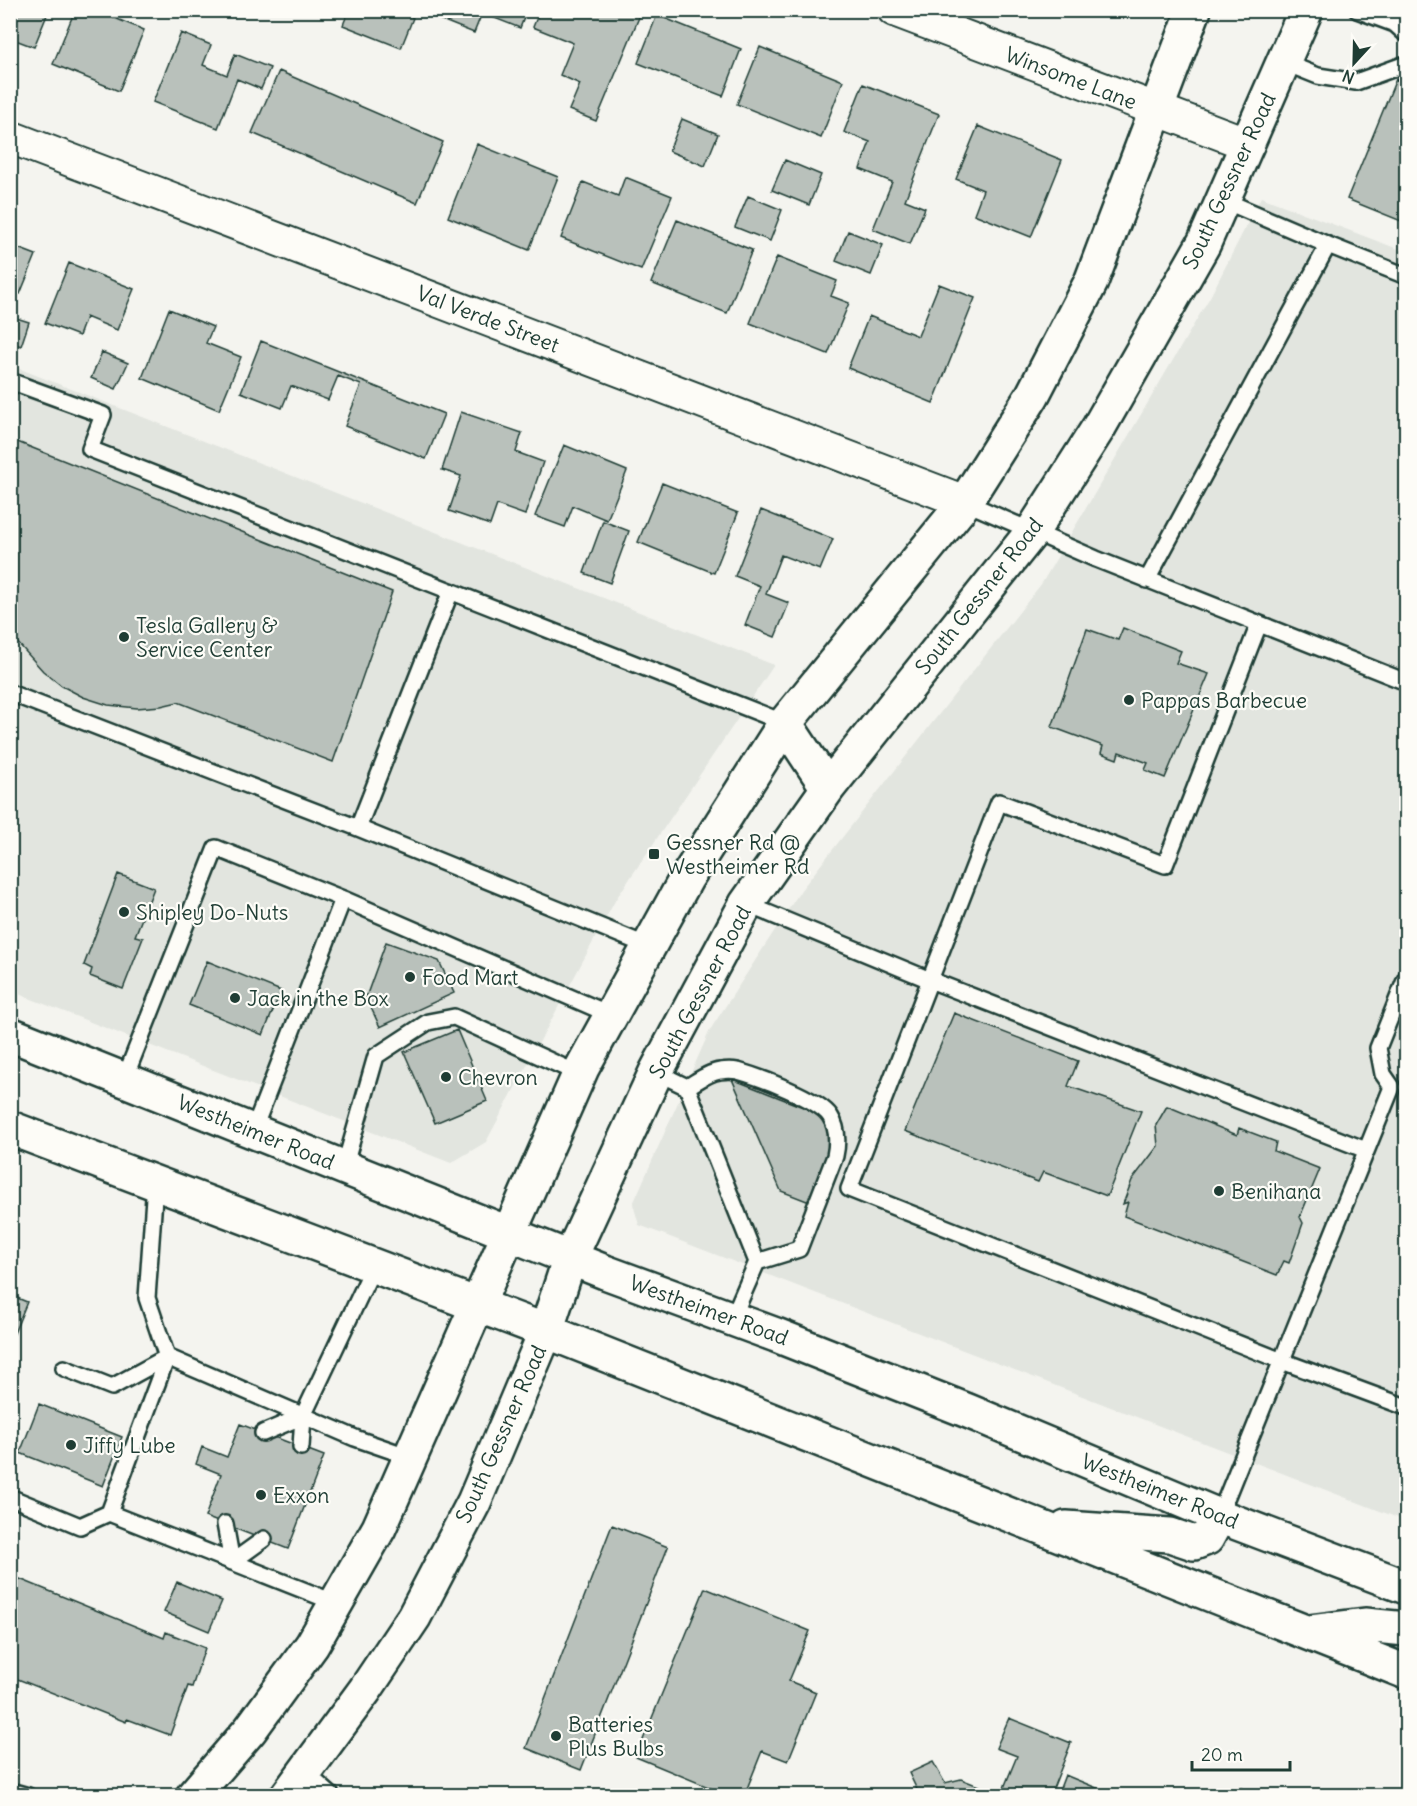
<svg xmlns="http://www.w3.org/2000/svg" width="1417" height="1806" viewBox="0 0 1417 1806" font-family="Delius,sans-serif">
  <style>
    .built { fill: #e2e5df }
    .building { fill: #b9c1bb; stroke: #1f3d34; stroke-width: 1.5 }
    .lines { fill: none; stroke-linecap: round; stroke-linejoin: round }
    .service-casing { stroke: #1f3d34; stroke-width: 20 }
    .minor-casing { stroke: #1f3d34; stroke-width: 36 }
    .secondary-casing { stroke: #1f3d34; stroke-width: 38 }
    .primary-casing { stroke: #1f3d34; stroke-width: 38 }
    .service { stroke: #fdfcf7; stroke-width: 15 }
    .minor { stroke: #fdfcf7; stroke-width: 32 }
    .secondary { stroke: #fdfcf7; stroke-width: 33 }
    .primary { stroke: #fdfcf7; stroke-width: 33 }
    .poi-dot { fill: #1f3d34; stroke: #fdfcf7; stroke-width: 2 }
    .labels { text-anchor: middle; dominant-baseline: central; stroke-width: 4.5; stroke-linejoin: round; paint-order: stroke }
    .street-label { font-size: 21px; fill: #1f3d34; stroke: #fdfcf7 }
    .poi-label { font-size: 21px; fill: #1f3d34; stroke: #fdfcf7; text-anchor: start }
  </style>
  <rect width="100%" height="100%" fill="#f4f4ef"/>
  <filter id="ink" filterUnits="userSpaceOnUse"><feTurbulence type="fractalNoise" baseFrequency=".0167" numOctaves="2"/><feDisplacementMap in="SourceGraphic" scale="12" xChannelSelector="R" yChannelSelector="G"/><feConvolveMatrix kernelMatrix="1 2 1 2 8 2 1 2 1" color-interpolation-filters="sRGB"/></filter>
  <g filter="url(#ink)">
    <path class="built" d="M1261 197 1406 252V1521L639 1225 633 1204 710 1030 801 890 1042 583 1210 297Z
      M10 365 774 665 616 899 486 1142 451 1163 11 991Z"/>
    <path class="building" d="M10 10H49L34 47 10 38Z
      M75 10H95L144 30 119 91 53 64Z
      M349 10H395L413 18 401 48 343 25Z
      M431 10H527L520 28 482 13 474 33 429 15Z
      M540 10H642L596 121 569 110 580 84 560 75 573 43 533 27Z
      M657 15 741 49 723 96 638 63Z
      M181 33 211 45 203 65 227 75 235 54 270 68 261 89 237 79 218 128 153 102Z
      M760 47 843 81 821 138 737 104Z
      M279 71 443 142 417 203 252 133Z
      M1396 79 1406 83V223L1347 199Z
      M863 84 939 114 905 200 925 208 910 244 873 229 892 182 860 169 870 142 844 132Z
      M682 119 718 134 705 166 669 151Z
      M978 126 1062 160 1031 237 974 214 983 190 956 179Z
      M477 144 558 177 529 250 448 217Z
      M785 160 821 175 809 205 772 190Z
      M625 177 672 196 641 270 561 238 583 182 618 196Z
      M748 196 782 210 770 241 735 227Z
      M677 220 752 250 727 313 651 283Z
      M848 231 883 245 871 275 836 261Z
      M10 245 36 255 20 294 10 290Z
      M777 257 837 281 831 296 849 303 828 354 750 323Z
      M69 263 134 289 117 330 86 317 79 336 45 323Z
      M939 284 975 298 933 403 848 368 869 316 918 336Z
      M169 309 213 327 206 343 241 357 219 410 142 378Z
      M10 316 29 322 21 346 10 342Z
      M261 341 444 414 426 459 345 426 361 385 338 376 328 400 291 386 282 408 241 392Z
      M102 352 128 363 116 389 91 378Z
      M461 412 522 433 516 452 543 462 525 515 497 505 490 525 449 511 461 476 442 470Z
      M10 439 392 592 333 762 178 702 161 706 137 708 108 705 83 697 62 686 43 671 17 642 10 639Z
      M564 445 627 471 607 520 573 506 565 527 535 516Z
      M662 483 738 513 714 573 638 542Z
      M761 510 833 539 820 570 781 555 766 594 789 603 775 637 745 625 760 586 735 576Z
      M603 521 629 531 610 583 584 573Z
      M1123 628 1181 651 1176 663 1209 674 1165 778 1145 770 1148 763 1119 752 1117 759 1101 753 1103 746 1052 727 1087 629 1118 640Z
      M118 874 154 888 135 936 143 938 123 989 90 976 92 969 84 965Z
      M386 942 439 961 454 993 380 1027 366 997Z
      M207 961 281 991 263 1035 189 1005Z
      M954 1013 1078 1061 1068 1086 1141 1111 1107 1196 1043 1172 1038 1182 905 1131Z
      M457 1030 487 1101 435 1123 404 1052Z
      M732 1079 813 1111 822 1117 829 1126 832 1145 812 1203 781 1191Z
      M1167 1106 1237 1135 1239 1128 1276 1142 1274 1151 1320 1169 1300 1217 1303 1223 1289 1263 1284 1261 1277 1275 1124 1216 1128 1202 1123 1204 1132 1180 1158 1146 1156 1125Z
      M10 1295 27 1302 10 1343Z
      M39 1404 122 1437 103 1486 20 1453Z
      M240 1424 324 1456 288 1549 205 1517 221 1474 196 1464 202 1447 227 1457Z
      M612 1525 668 1547 581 1770 526 1748Z
      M10 1575 164 1638 166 1632 205 1648 192 1687 188 1686 170 1735 127 1719 126 1722 10 1676Z
      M177 1582 222 1601 209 1631 164 1612Z
      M705 1588 810 1631 789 1681 816 1692 788 1761 762 1751 744 1796H730L636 1757Z
      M1009 1718 1071 1743 1050 1796H920L909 1773 933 1762 945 1783 961 1779 1001 1795 1017 1756 996 1748Z
      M1065 1775 1099 1789 1096 1796H1057Z
      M1241 1788 1250 1792V1796H1226Z"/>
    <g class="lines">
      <defs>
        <path id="service" d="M1357 10 1395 24 1406 34
          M1283 62 1318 76 1356 82 1406 64
          M1223 200 1328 245 1406 276
          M10 381 103 415 90 449 785 723
          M965 502 1096 559 1406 682
          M1147 580 1328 245
          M1259 624 1165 865 999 802 849 1189 1282 1361 1406 1407
          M10 693 358 828 648 946
          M358 828 451 591
          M746 904 930 980 1366 1150
          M656 1072 687 1087 757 1262 732 1319
          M124 1080 216 848 343 899 611 1015
          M687 1087C696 1082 709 1072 720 1071 726 1070 733 1070 738 1071 759 1077 819 1099 830 1116 838 1128 838 1142 835 1156L799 1249 757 1262
          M253 1131 343 899
          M344 1168 376 1056 428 1022 454 1017 579 1074
          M64 1368 112 1387 167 1357 147 1298 155 1183
          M303 1416 374 1266
          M263 1433 303 1416 301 1447
          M12 1498 80 1526 109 1513
          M1219 1516 1392 1087 1383 1074 1378 1048 1406 978
          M225 1524 232 1562 264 1539
          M336 1603 109 1513 167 1357 355 1438 410 1457
          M305 1772 332 1796
          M10 1791 28 1796"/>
        <path id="minor" d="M894 10 1248 144
          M10 137 965 502"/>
        <path id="secondary" d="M785 723 828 788
          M193 1796 250 1730 312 1645 379 1528 582 1068 686 879 785 723 965 502 1032 396 1091 282 1194 10
          M287 1796 365 1690 414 1617 474 1502 546 1331 570 1258 656 1072 746 904 828 788 1032 532 1099 427 1204 243 1306 10"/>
        <path id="primary" d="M10 1034 605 1272 776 1335 968 1411 1219 1516 1406 1587
          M10 1128 546 1331 1406 1672
          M1066 1528 1170 1535 1194 1543 1207 1538 1219 1516
          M1309 1632 1365 1625 1406 1629"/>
      </defs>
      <use href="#service" class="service-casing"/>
      <use href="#minor" class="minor-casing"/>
      <use href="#secondary" class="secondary-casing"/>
      <use href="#primary" class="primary-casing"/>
      <use href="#service" class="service"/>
      <use href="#minor" class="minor"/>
      <use href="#secondary" class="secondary"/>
      <use href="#primary" class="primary"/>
    </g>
  </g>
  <g class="poi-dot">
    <circle cx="124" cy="637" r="6"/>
    <circle cx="1129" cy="700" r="6"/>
    <rect x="648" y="848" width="12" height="12" rx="3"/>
    <circle cx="124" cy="912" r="6"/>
    <circle cx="410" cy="977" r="6"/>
    <circle cx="235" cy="998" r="6"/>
    <circle cx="446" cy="1077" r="6"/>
    <circle cx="1219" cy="1191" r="6"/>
    <circle cx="71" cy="1445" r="6"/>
    <circle cx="261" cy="1495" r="6"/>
    <circle cx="556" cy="1736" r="6"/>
  </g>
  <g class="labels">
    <g class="street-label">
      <text transform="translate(1071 78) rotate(21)">Winsome Lane</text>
      <text transform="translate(1229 181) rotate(-65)">South Gessner Road</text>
      <text transform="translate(488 319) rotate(21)">Val Verde Street</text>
      <text transform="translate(979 596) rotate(-52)">South Gessner Road</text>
      <text transform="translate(700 992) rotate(-62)">South Gessner Road</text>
      <text transform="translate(256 1132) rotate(22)">Westheimer Road</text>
      <text transform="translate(709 1310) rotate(20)">Westheimer Road</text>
      <text transform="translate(501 1434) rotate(-66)">South Gessner Road</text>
      <text transform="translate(1160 1491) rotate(22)">Westheimer Road</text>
    </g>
    <g class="poi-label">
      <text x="136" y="625">Tesla Gallery &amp;<tspan x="136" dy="24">Service Center</tspan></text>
      <text x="1141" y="700">Pappas Barbecue</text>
      <text x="666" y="842">Gessner Rd @<tspan x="666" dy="24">Westheimer Rd</tspan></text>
      <text x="136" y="912">Shipley Do-Nuts</text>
      <text x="422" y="977">Food Mart</text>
      <text x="247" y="998">Jack in the Box</text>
      <text x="458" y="1077">Chevron</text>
      <text x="1231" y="1191">Benihana</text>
      <text x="83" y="1445">Jiffy Lube</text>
      <text x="273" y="1495">Exxon</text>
      <text x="568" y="1724">Batteries<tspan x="568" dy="24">Plus Bulbs</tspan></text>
    </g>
  </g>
  <rect width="1417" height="1806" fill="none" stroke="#fdfcf7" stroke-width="36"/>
  <rect x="18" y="18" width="1381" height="1770" fill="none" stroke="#1f3d34" stroke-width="2" filter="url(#ink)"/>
  <g transform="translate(1354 63) rotate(202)" stroke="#fdfcf7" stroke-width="4.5" paint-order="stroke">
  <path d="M0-4.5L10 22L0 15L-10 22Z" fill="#1f3d34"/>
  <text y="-9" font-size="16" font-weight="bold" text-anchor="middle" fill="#1f3d34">N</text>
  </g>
  <path d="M1192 1761v9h98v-9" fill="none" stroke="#1f3d34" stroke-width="3"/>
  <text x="1201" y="1761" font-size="18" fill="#1f3d34" stroke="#fdfcf7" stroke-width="4.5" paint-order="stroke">20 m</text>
</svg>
